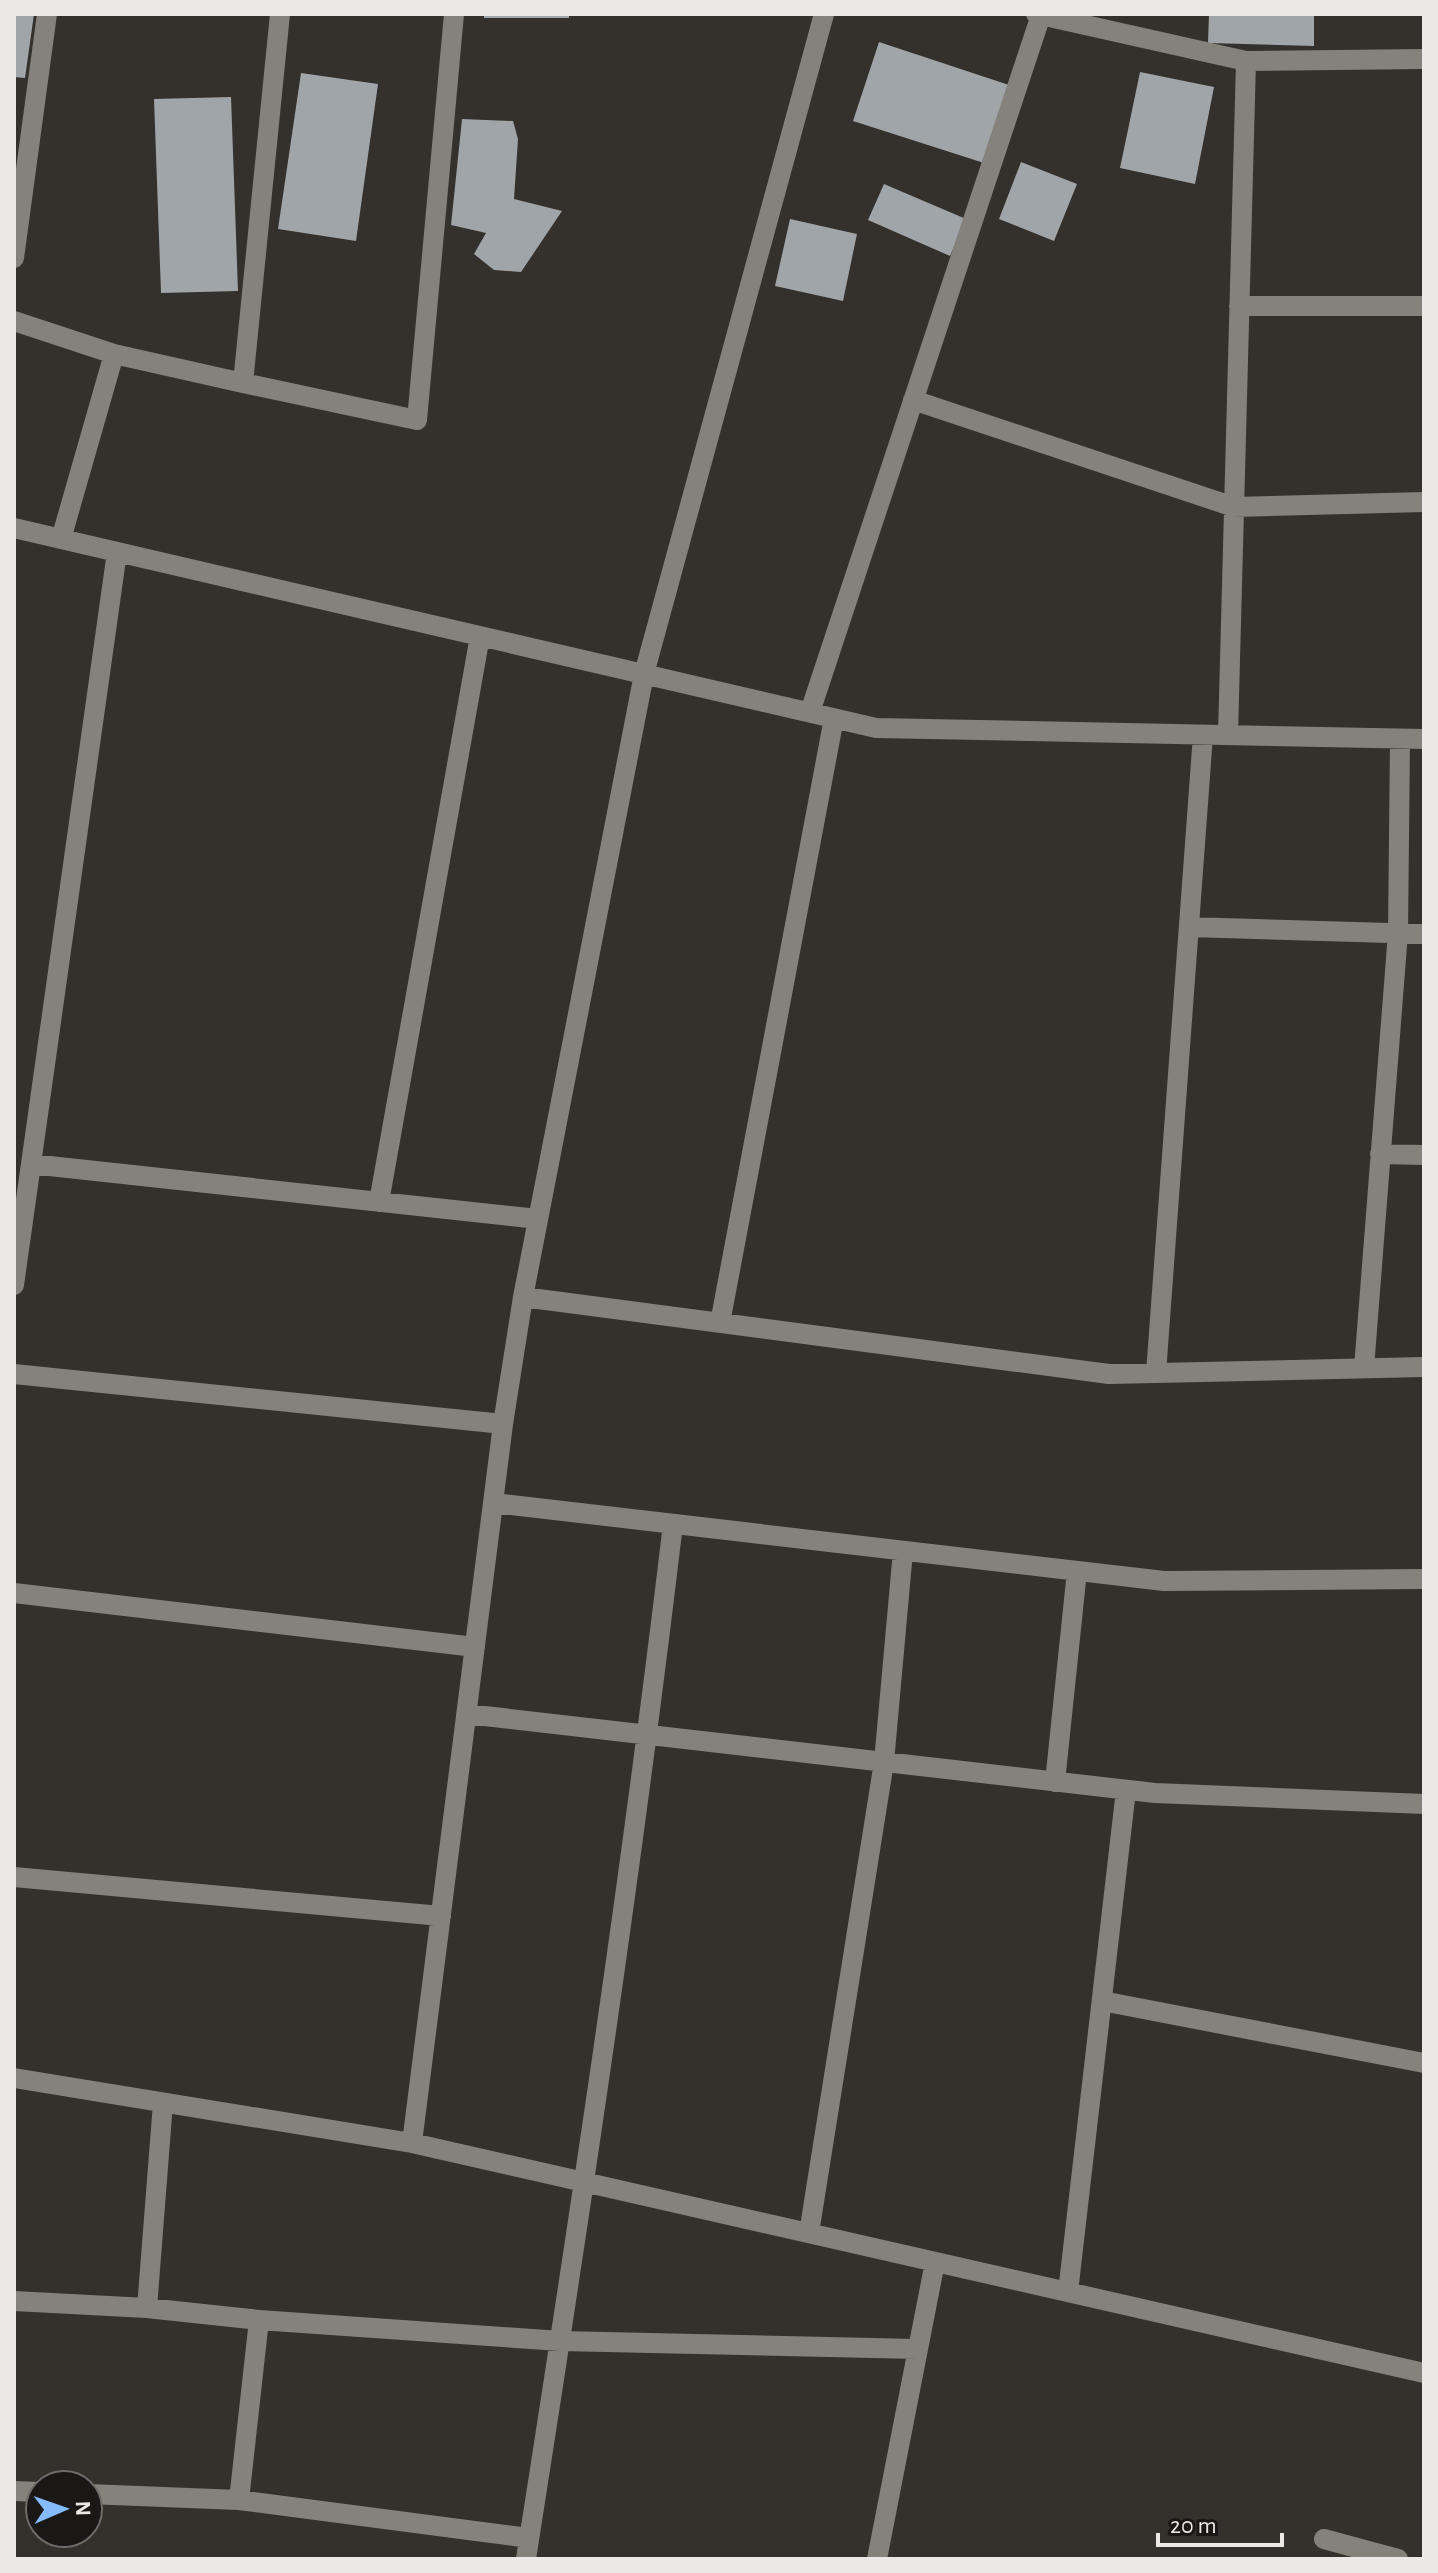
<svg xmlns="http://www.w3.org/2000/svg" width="1438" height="2573" viewBox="0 0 1438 2573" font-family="'Alegreya Sans',sans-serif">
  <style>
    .building { fill: #a0a5aa }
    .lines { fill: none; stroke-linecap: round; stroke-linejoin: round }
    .minor { stroke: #85817b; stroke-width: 20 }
  </style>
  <rect width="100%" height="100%" fill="#34302b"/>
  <path class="building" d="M14 14H34L25 78 14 77Z
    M484 14H569V18H484Z
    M1209 14H1314V46L1208 43Z
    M879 42 1009 85 984 163 853 121Z
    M1140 72 1214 87 1195 184 1120 168Z
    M301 73 378 84 356 241 278 229Z
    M231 97 238 291 161 293 154 99Z
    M462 119 513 121 518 139 514 199 562 211 521 272 494 270 474 254 486 233 451 225Z
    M1021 162 1077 184 1054 241 999 219Z
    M884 184 966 219 950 256 868 220Z
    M790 219 857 234 843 301 775 286Z"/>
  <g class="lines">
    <path class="minor" d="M1036 14 1246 61 1424 59
      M14 258 47 14
      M1239 306H1424
      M14 321 114 354 61 539
      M114 354 243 383 280 14
      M243 383 417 420 454 14
      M913 400 1234 507 1424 502
      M14 528 876 728 1424 739
      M810 712 1041 15
      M1228 735 1246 61
      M1189 927 1424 934
      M1380 1154 1424 1155
      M31 1164 538 1219
      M379 1202 480 636
      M14 1285 117 552
      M523 1297 1109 1374 1424 1367
      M720 1323 834 718
      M1364 1368 1398 933 1400 739
      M1156 1373 1203 735
      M14 1374 503 1424
      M494 1503 1164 1581 1424 1579
      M14 1593 475 1647
      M467 1714 1155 1793 1424 1804
      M1055 1782 1077 1571
      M14 1877 441 1916
      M1102 2001 1424 2063
      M14 2078 412 2143 503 1424 523 1297 644 674 824 14
      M412 2143 1424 2373
      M809 2233 884 1762 903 1551
      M1068 2292 1126 1790
      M14 2301 147 2308 259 2320 560 2341 917 2349
      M147 2308 163 2103
      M14 2491 40 2492
      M88 2494 239 2500 259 2320
      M239 2500 529 2538
      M1324 2539 1398 2559
      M526 2559C580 2215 632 1870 673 1524
      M877 2559 935 2262"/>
  </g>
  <rect width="1438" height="2573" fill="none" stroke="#ebe8e5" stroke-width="32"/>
  <g transform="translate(64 2509) rotate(88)"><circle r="38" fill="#1a1816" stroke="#6e6b69" stroke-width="2"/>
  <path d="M0-6L14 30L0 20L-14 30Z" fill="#85bbfb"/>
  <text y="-12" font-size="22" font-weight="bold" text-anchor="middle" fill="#ebe8e5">N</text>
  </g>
  <path d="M1158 2533v12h124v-12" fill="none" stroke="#ebe8e5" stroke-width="4"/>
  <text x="1170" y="2533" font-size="24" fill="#ebe8e5" stroke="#1a1816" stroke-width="6" paint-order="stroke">20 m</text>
</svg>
